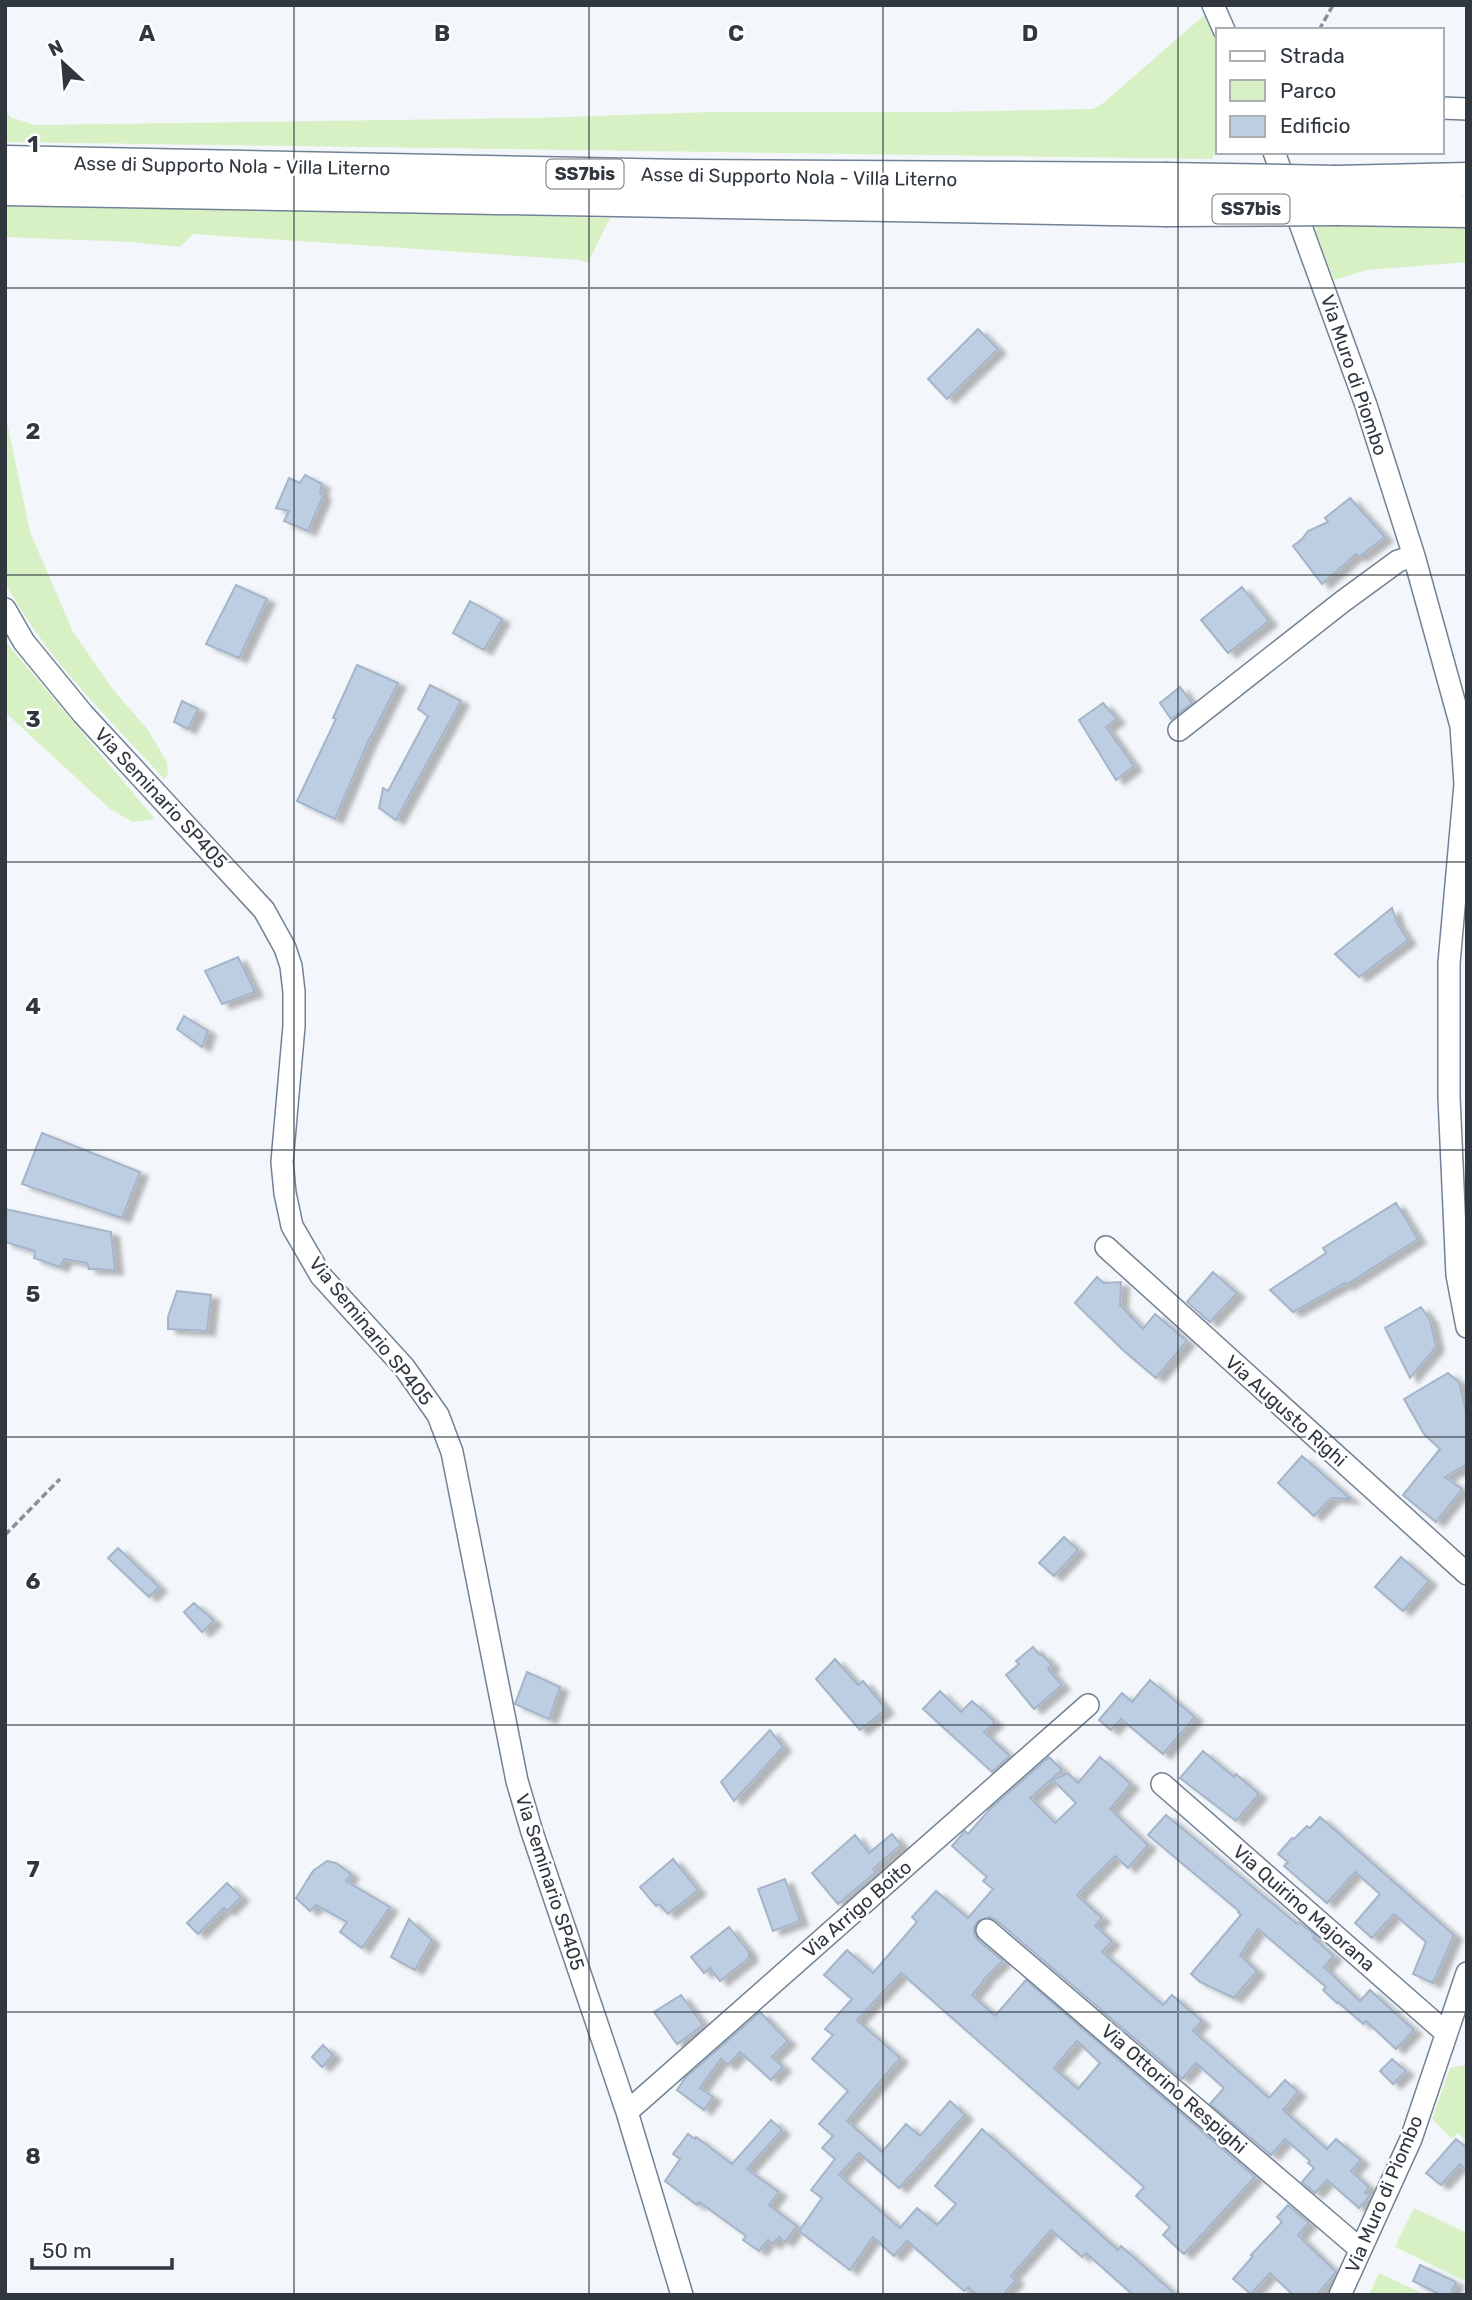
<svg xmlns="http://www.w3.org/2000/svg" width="1472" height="2300" viewBox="0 0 1472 2300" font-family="Rubik,sans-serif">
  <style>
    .green { fill: #d8f1c4 }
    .building { fill: #bdcee3; stroke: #a4b5c9; stroke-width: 2; fill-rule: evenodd; filter: url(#shadow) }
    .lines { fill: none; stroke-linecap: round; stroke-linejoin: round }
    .minor-casing { stroke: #728295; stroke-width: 24 }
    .highway-casing { stroke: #728295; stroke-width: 35 }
    .path { stroke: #8b9096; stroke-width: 3.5; stroke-dasharray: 7 3.5; stroke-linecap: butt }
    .minor { stroke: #fff; stroke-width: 21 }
    .highway { stroke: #fff; stroke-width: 32 }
    .highway-bridge-casing { stroke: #728295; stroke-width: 35; stroke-linecap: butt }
    .highway-bridge { stroke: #fff; stroke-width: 32 }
    .grid { fill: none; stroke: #30373f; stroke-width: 2; stroke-opacity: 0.55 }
    .labels { text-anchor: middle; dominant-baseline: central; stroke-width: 5; stroke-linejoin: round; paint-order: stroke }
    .shield { fill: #fff; stroke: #6e7379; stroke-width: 2 }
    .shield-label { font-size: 18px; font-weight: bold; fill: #30373f }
    .street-label { font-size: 19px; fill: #30373f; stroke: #fff }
    .grid-label { font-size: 23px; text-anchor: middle; font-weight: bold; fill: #30373f; stroke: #fff; stroke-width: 5; stroke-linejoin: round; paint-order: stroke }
  </style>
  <defs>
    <filter id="shadow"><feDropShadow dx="8" dy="4.5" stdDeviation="2" flood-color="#0004"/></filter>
  </defs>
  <rect width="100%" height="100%" fill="#f3f6fa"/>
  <path class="green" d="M1208 12 1218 37V145L1212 159 5 142V109L10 117 35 125 536 118 711 112H941L1093 109 1102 104Z
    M5 201 610 218 588 263 579 260 193 234 180 247 131 242 5 237Z
    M1467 222V262L1367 270 1334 280 1314 226Z
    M5 412 30 532 73 632 112 688 148 730 167 762 168 774 164 779C108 717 44 657 5 582Z
    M5 641 155 819 133 822 110 809 5 712Z
    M1467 2065V2141L1457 2133 1452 2139 1432 2119 1450 2068Z
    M1414 2208 1467 2233V2282L1395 2247Z
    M1379 2273 1426 2295H1369Z"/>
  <path class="building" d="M978 329 998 349 947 399 928 379Z
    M305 475 322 484 320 492 323 496 308 531 284 521 289 511 276 508 289 478 300 483Z
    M1350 498 1385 537 1359 557 1356 554 1322 584 1293 546 1302 539 1308 531 1328 522 1325 518Z
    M236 585 267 599 239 658 206 644Z
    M1242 587 1269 621 1228 653 1201 620Z
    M470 601 502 619 484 650 453 633Z
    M357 665 398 683 371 737H370L335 819 297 801 336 719 333 718Z
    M430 685 461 701 396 820 379 808 383 788 388 791 428 716 418 709Z
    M1180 687 1192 703 1171 719 1160 703Z
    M182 701 198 709 188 729 174 722Z
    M1103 703 1117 719 1106 727 1134 766 1116 780 1079 720Z
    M1392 908 1397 923 1408 940 1359 977 1335 954Z
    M238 957 255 992 222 1004 205 971Z
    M184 1016 208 1031 202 1047 177 1029Z
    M42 1133 140 1172 122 1218 22 1184Z
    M1396 1203 1418 1239 1346 1285 1345 1283 1293 1312 1270 1290 1326 1253 1323 1248Z
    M5 1209 111 1232 115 1270 89 1269 87 1263 64 1259 60 1267 34 1258 35 1251 5 1242Z
    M1213 1272 1237 1293 1210 1322 1187 1302Z
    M1097 1277 1104 1283 1121 1282 1120 1305 1143 1329 1155 1314 1187 1341 1156 1378 1124 1351 1075 1303Z
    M177 1291 211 1295 207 1331 168 1329V1317Z
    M1421 1307 1430 1320 1436 1347 1410 1378 1385 1328Z
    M1448 1373 1459 1382 1467 1416V1464L1445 1477 1462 1489 1436 1522 1403 1495 1440 1449 1424 1434 1404 1399Z
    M1302 1456 1351 1499 1331 1498 1314 1516 1278 1483Z
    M1064 1537 1078 1550 1054 1576 1039 1563Z
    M118 1548 159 1587 149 1597 108 1558Z
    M1401 1557 1429 1581 1403 1611 1375 1587Z
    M194 1603 214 1621 202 1632 184 1612Z
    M1033 1647 1040 1655 1042 1654 1052 1665 1048 1669 1062 1685 1034 1709 1006 1675 1019 1664 1016 1661Z
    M835 1659 858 1685 863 1681 886 1709 860 1730 816 1679Z
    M527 1672 560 1687 549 1719 515 1704Z
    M1150 1680 1195 1717 1163 1754 1121 1719 1111 1730 1099 1720 1122 1693 1132 1702Z
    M940 1691 961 1712 972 1701 995 1722 984 1732 1010 1756 992 1772 923 1709Z
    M770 1730 783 1747 734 1801 721 1782Z
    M1203 1751 1234 1777 1236 1774 1259 1794 1236 1821 1180 1778Z
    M1049 1757 1062 1770 1030 1798 1055 1823 1076 1803 1053 1780 1068 1773 1078 1783 1100 1757 1131 1784 1110 1809 1148 1845 1128 1868 1115 1856 1077 1895 1102 1918 1095 1926 1112 1941 1102 1952 1163 2005 1172 1995 1202 2021 1193 2031 1269 2098 1285 2080 1298 2092 1283 2110 1327 2149 1336 2139 1361 2160 1351 2171 1369 2187 1365 2192 1370 2196 1359 2208 1327 2180 1315 2193 1302 2182 1314 2168 1308 2163 1310 2161 1285 2139 1271 2155 1210 2104 1224 2088 1196 2063 1182 2079 996 1920 989 1917 978 1921 974 1927V1934L978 1940 1003 1961 983 1980 984 1981 972 1995 995 2016 1026 1980 1255 2177 1184 2254 1163 2235 1170 2227 1136 2196 1144 2187 901 1973 857 2020 900 2058 847 2121 882 2152 906 2124 920 2136 950 2101 965 2115 899 2188 859 2153 839 2175 900 2228 917 2208 937 2225 956 2204 935 2186 982 2129 1118 2250 1121 2246 1176 2295H1133L1086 2253 1082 2257 1051 2230 1011 2276 1016 2280 1003 2295H977L968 2287 964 2291 907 2241 894 2256 873 2237 850 2270 799 2231 822 2198 811 2190 835 2159 822 2148 833 2136 819 2124 848 2091 812 2059 833 2035 825 2029 852 1999 824 1975 847 1950 873 1973 917 1922 912 1917 936 1891 968 1918 993 1889 983 1881 987 1877 952 1846 965 1831 968 1834 991 1808ZM1077 2041 1100 2063 1078 2089 1054 2068Z
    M1166 1815 1297 1924 1299 1922 1316 1936 1313 1938 1334 1956 1324 1967 1360 2001 1370 1990 1414 2030 1396 2049 1366 2021 1363 2024 1338 2002 1337 2003 1323 1990 1326 1987 1258 1929 1240 1955 1257 1971 1234 1998 1200 1982 1191 1974 1241 1915 1238 1912 1239 1911 1148 1835Z
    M1320 1817 1454 1935 1433 1983 1413 1974 1426 1942 1394 1914 1372 1938 1355 1923 1380 1894 1355 1872 1327 1903 1284 1866 1288 1862 1278 1854 1292 1838 1294 1839 1307 1826 1310 1828Z
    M892 1834 901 1845 873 1869 876 1872 838 1904 812 1873 855 1835 869 1853Z
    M673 1859 698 1890 668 1914 659 1904 656 1906 640 1887Z
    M327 1861 336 1863 351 1874 346 1881 390 1907 362 1948 340 1932 347 1922 316 1905 310 1911 296 1898 313 1871Z
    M785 1879 800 1921 773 1931 758 1889Z
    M227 1883 241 1897 227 1911 224 1908 198 1934 187 1923Z
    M409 1919 432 1940 415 1970 391 1957Z
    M729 1927 749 1952V1958L720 1981 710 1968 704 1973 691 1957Z
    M681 1995 703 2025 677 2044 654 2012Z
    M760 2012 788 2041 772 2057 783 2067 771 2080 740 2052 728 2065 721 2059 700 2088 713 2097 704 2110 677 2090 685 2078Z
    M323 2045 333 2055 322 2067 312 2057Z
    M1392 2059 1406 2071 1393 2084 1380 2071Z
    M771 2120 782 2130 747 2169 779 2192 769 2205 797 2226 785 2242 779 2237 773 2244 768 2240 759 2251 743 2240 746 2236 699 2202 697 2205 665 2181 680 2159 673 2154 688 2134 695 2139 696 2137 732 2164Z
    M1456 2139 1467 2148V2171L1460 2164 1441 2185 1426 2173Z
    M1288 2205 1309 2223 1298 2235 1336 2272 1317 2295H1293L1270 2273 1251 2294 1233 2279 1253 2256 1251 2255 1282 2222 1277 2217Z
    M1420 2265 1456 2282 1450 2295H1441L1413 2281Z"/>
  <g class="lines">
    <defs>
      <path id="minor" d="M1213 5 1224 30
        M1442 108 1467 109
        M1274 152 1366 405 1414 556 1461 726 1465 784 1449 963V1097L1457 1275 1467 1327
        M5 609 24 642 83 714 264 910 285 948 291 966 294 992V1026L282 1162 285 1193 292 1226 321 1276 404 1367 438 1415 452 1452 517 1781 532 1832 627 2112 682 2295
        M1179 730 1342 602 1398 561 1414 556
        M1106 1247 1467 1574
        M1162 1784 1445 2032
        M987 1930 1360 2249
        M627 2112 1088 1705
        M1340 2295 1411 2139 1467 1973"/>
      <path id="highway" d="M5 162 683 176 1165 179
        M1336 182 1467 179
        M5 189 1165 210
        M1338 209 1467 211"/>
    </defs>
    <use href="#minor" class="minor-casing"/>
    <use href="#highway" class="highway-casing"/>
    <path class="path" d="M1319 30 1333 5
      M5 1535 60 1479"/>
    <use href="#minor" class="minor"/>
    <use href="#highway" class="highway"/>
    <defs>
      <path id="highway-bridge" d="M1165 179 1336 182
        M1165 210 1338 209"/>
    </defs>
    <use href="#highway-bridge" class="highway-bridge-casing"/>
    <use href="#highway-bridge" class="highway-bridge"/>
  </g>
  <path class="grid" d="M294 5V2295M589 5V2295M883 5V2295M1178 5V2295M5 288H1467M5 575H1467M5 862H1467M5 1150H1467M5 1437H1467M5 1725H1467M5 2012H1467"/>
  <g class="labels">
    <g class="shield">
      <rect x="546.5" y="159.5" width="77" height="29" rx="5"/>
      <rect x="1212.5" y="194.5" width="77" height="29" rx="5"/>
    </g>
    <g class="shield-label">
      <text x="585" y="174">SS7bis</text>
      <text x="1251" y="209">SS7bis</text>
    </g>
    <g class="street-label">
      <text transform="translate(232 166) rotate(1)">Asse di Supporto Nola - Villa Literno</text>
      <text transform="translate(799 177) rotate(1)">Asse di Supporto Nola - Villa Literno</text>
      <text transform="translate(1354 375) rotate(71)">Via Muro di Piombo</text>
      <text transform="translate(161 798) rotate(47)">Via Seminario SP405</text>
      <text transform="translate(371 1331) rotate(51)">Via Seminario SP405</text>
      <text transform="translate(1286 1411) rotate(42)">Via Augusto Righi</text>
      <text transform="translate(550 1882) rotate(72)">Via Seminario SP405</text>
      <text transform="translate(1304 1908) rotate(41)">Via Quirino Majorana</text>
      <text transform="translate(857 1909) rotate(-41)">Via Arrigo Boito</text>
      <text transform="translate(1174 2089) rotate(41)">Via Ottorino Respighi</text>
      <text transform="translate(1384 2194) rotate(-67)">Via Muro di Piombo</text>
    </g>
  </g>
  <g class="grid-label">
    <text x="147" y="41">A</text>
    <text x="442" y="41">B</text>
    <text x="736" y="41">C</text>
    <text x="1030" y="41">D</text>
    <text x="33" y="152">1</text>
    <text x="33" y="439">2</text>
    <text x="33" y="727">3</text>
    <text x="33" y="1014">4</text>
    <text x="33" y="1302">5</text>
    <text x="33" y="1589">6</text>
    <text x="33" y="1877">7</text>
    <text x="33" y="2164">8</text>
  </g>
  <rect width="1472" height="2300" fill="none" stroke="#30373f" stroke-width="14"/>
  <rect x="1216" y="28" width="228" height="126" fill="#ffffff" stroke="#acafb2" stroke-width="2"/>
  <rect x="1230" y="51" width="35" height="10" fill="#ffffff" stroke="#acafb2" stroke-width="2"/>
  <text x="1280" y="63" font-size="21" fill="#30373f">Strada</text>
  <rect x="1230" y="80" width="35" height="21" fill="#d8f1c4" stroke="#acafb2" stroke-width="2"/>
  <text x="1280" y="98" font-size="21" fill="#30373f">Parco</text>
  <rect x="1230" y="116" width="35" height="21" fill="#bdcee3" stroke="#acafb2" stroke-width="2"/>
  <text x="1280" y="133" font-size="21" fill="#30373f">Edificio</text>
  <g transform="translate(63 63) rotate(334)" stroke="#ffffff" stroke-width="5" paint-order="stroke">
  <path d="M0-5L12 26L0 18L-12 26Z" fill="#30373f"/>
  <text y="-10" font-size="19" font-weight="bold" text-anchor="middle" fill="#30373f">N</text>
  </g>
  <path d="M32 2258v10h140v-10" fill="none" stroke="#30373f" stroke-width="3.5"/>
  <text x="42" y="2258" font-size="21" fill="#30373f" stroke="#ffffff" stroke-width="5" paint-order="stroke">50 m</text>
</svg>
